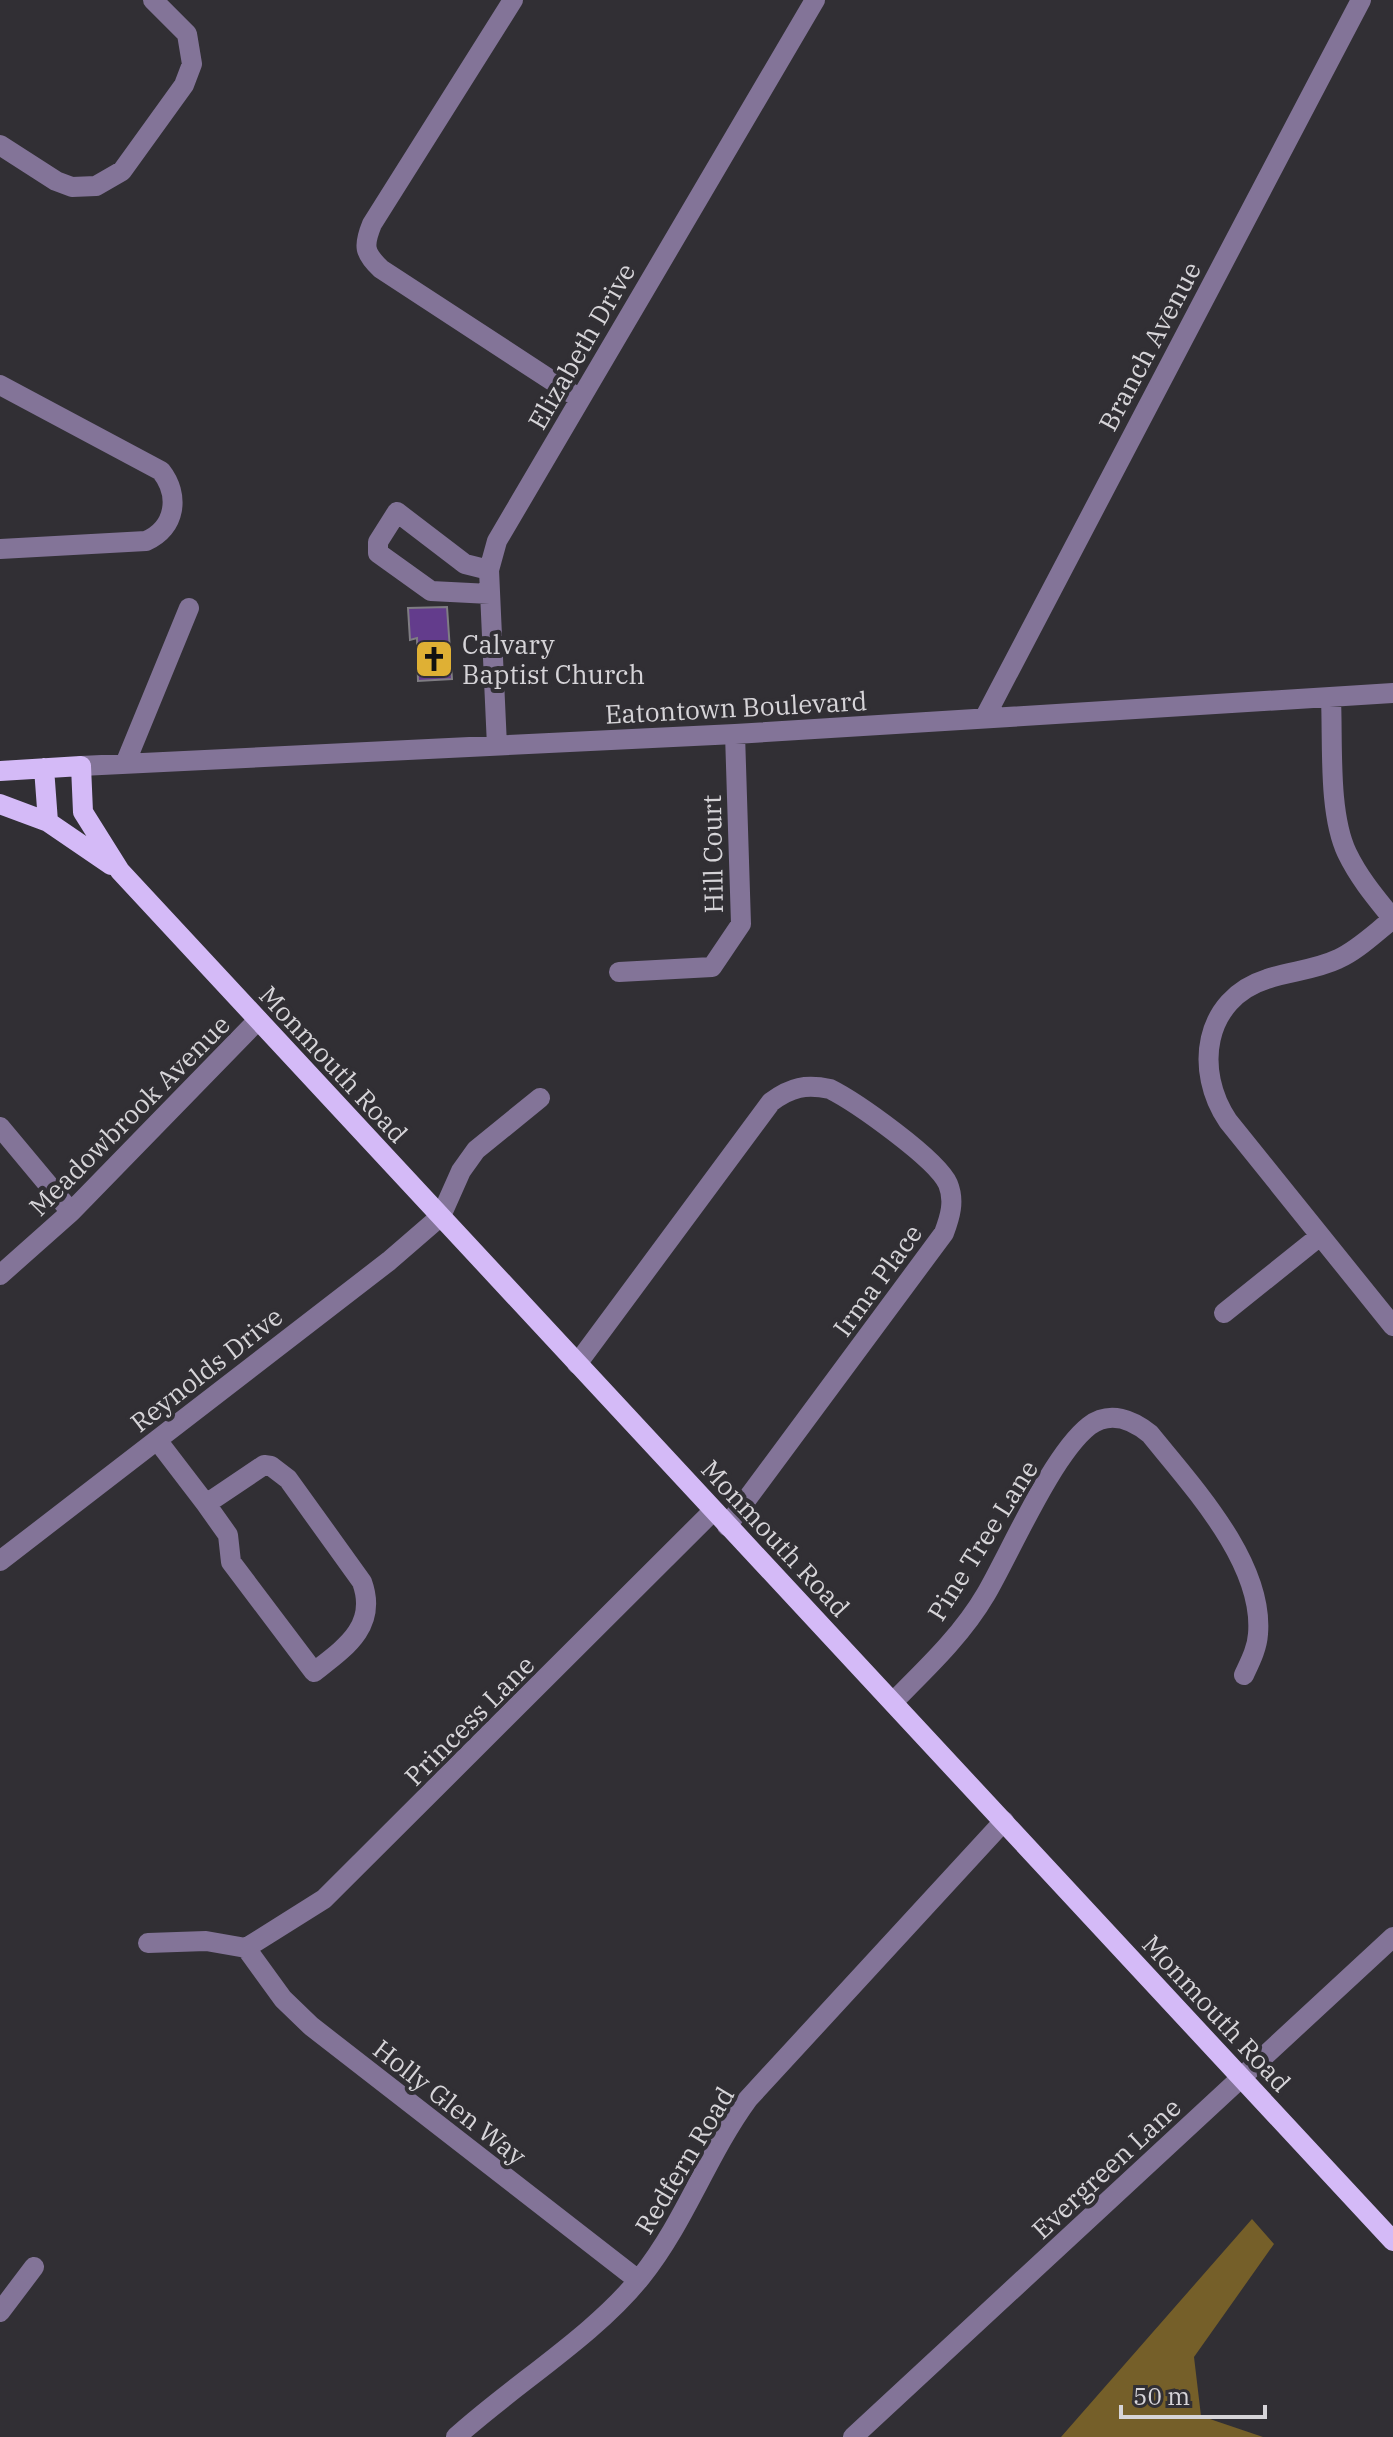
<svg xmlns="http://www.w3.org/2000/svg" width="1393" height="2437" viewBox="0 0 1393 2437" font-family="'IBM Plex Serif',serif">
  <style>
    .forest { fill: #755f29 }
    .building { fill: #633c8c; stroke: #7f7d83; stroke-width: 2 }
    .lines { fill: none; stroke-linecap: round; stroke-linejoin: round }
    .minor { stroke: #837498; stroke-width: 20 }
    .major { stroke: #d4baf7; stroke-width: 20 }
    .labels { text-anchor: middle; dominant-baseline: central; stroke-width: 8; stroke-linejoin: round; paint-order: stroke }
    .street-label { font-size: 26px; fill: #d6d4d8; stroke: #312f34 }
    .poi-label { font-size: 26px; fill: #d6d4d8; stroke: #312f34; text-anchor: start }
  </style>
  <rect width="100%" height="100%" fill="#312f34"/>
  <path class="forest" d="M1252 2219 1274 2244 1194 2357 1201 2416 1263 2437H1061Z"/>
  <path class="building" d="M447 607 452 679 418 681 417 638 410 640 408 608Z"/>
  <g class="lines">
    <path class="minor" d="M513 0 372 224C363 246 364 253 381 269L580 399
      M0 145 56 181 72 187 96 186 122 171 184 85 192 64 187 34 153 0
      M0 385 161 471C180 495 176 528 146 541L0 549
      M489 570 465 564 397 512 378 542V553L431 591 490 594
      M1331 699C1333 743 1328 813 1347 853 1359 878 1376 898 1393 919 1376 932 1358 950 1338 959 1315 970 1290 971 1267 979 1203 999 1194 1071 1228 1121L1393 1326
      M985 717 1361 0
      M497 746 489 570 497 541 815 0
      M125 764 189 608
      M81 766 735 734 1393 693
      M619 972 712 967 741 924 735 734
      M0 1127 71 1212
      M0 1275 71 1212 258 1020
      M1224 1313 1320 1236
      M577 1364 771 1102C791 1087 806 1084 830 1089 856 1102 937 1159 948 1184 955 1201 950 1217 944 1233L727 1526
      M157 1440 206 1504 264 1465 271 1466 288 1479 362 1582C378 1626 345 1648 314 1672L231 1562 228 1535 206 1504
      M0 1561 389 1261 441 1216 461 1171 476 1150 540 1098
      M894 1701C927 1668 962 1635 986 1594 1011 1551 1052 1455 1089 1426 1110 1410 1133 1420 1150 1434 1192 1486 1264 1563 1258 1634 1257 1649 1250 1662 1244 1675
      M148 1943 206 1941 246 1948
      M246 1948 324 1899 713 1511
      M246 1948 283 1999 311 2026 638 2280
      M0 2312 34 2267
      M456 2437C513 2385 594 2336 641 2277 685 2222 707 2155 748 2099L1004 1821
      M853 2437 1393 1937"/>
    <path class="major" d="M44 768 48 822
      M0 771 81 766 83 812 120 871 1393 2241
      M0 804 48 822 111 865"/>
  </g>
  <defs>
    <symbol id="church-square" viewBox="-11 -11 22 22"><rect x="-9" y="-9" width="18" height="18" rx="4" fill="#dfb034" stroke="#312f34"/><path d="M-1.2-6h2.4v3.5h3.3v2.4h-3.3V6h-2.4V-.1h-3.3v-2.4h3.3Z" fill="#111"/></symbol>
  </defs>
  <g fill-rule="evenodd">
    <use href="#church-square" x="412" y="637" width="44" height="44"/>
  </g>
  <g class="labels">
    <g class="street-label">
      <text transform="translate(581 346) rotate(-60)">Elizabeth Drive</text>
      <text transform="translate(1149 346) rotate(-62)">Branch Avenue</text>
      <text transform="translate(736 707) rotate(-3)">Eatontown Boulevard</text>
      <text transform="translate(712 854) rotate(-91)">Hill Court</text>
      <text transform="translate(334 1064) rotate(47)">Monmouth Road</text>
      <text transform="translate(129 1115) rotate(-45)">Meadowbrook Avenue</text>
      <text transform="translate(877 1280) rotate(-54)">Irma Place</text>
      <text transform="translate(206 1369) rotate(-38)">Reynolds Drive</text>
      <text transform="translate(776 1538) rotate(47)">Monmouth Road</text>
      <text transform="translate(982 1540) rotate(-58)">Pine Tree Lane</text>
      <text transform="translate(469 1720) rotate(-45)">Princess Lane</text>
      <text transform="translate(1217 2013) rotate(47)">Monmouth Road</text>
      <text transform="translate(450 2102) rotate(38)">Holly Glen Way</text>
      <text transform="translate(684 2160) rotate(-59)">Redfern Road</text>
      <text transform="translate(1106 2168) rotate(-43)">Evergreen Lane</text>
    </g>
    <g class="poi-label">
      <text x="462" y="644">Calvary<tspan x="462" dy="30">Baptist Church</tspan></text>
    </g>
  </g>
  <path d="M1121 2405v12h144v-12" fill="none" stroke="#d6d4d8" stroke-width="4"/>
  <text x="1133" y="2405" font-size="24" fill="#d6d4d8" stroke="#312f34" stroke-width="6" paint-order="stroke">50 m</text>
</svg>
